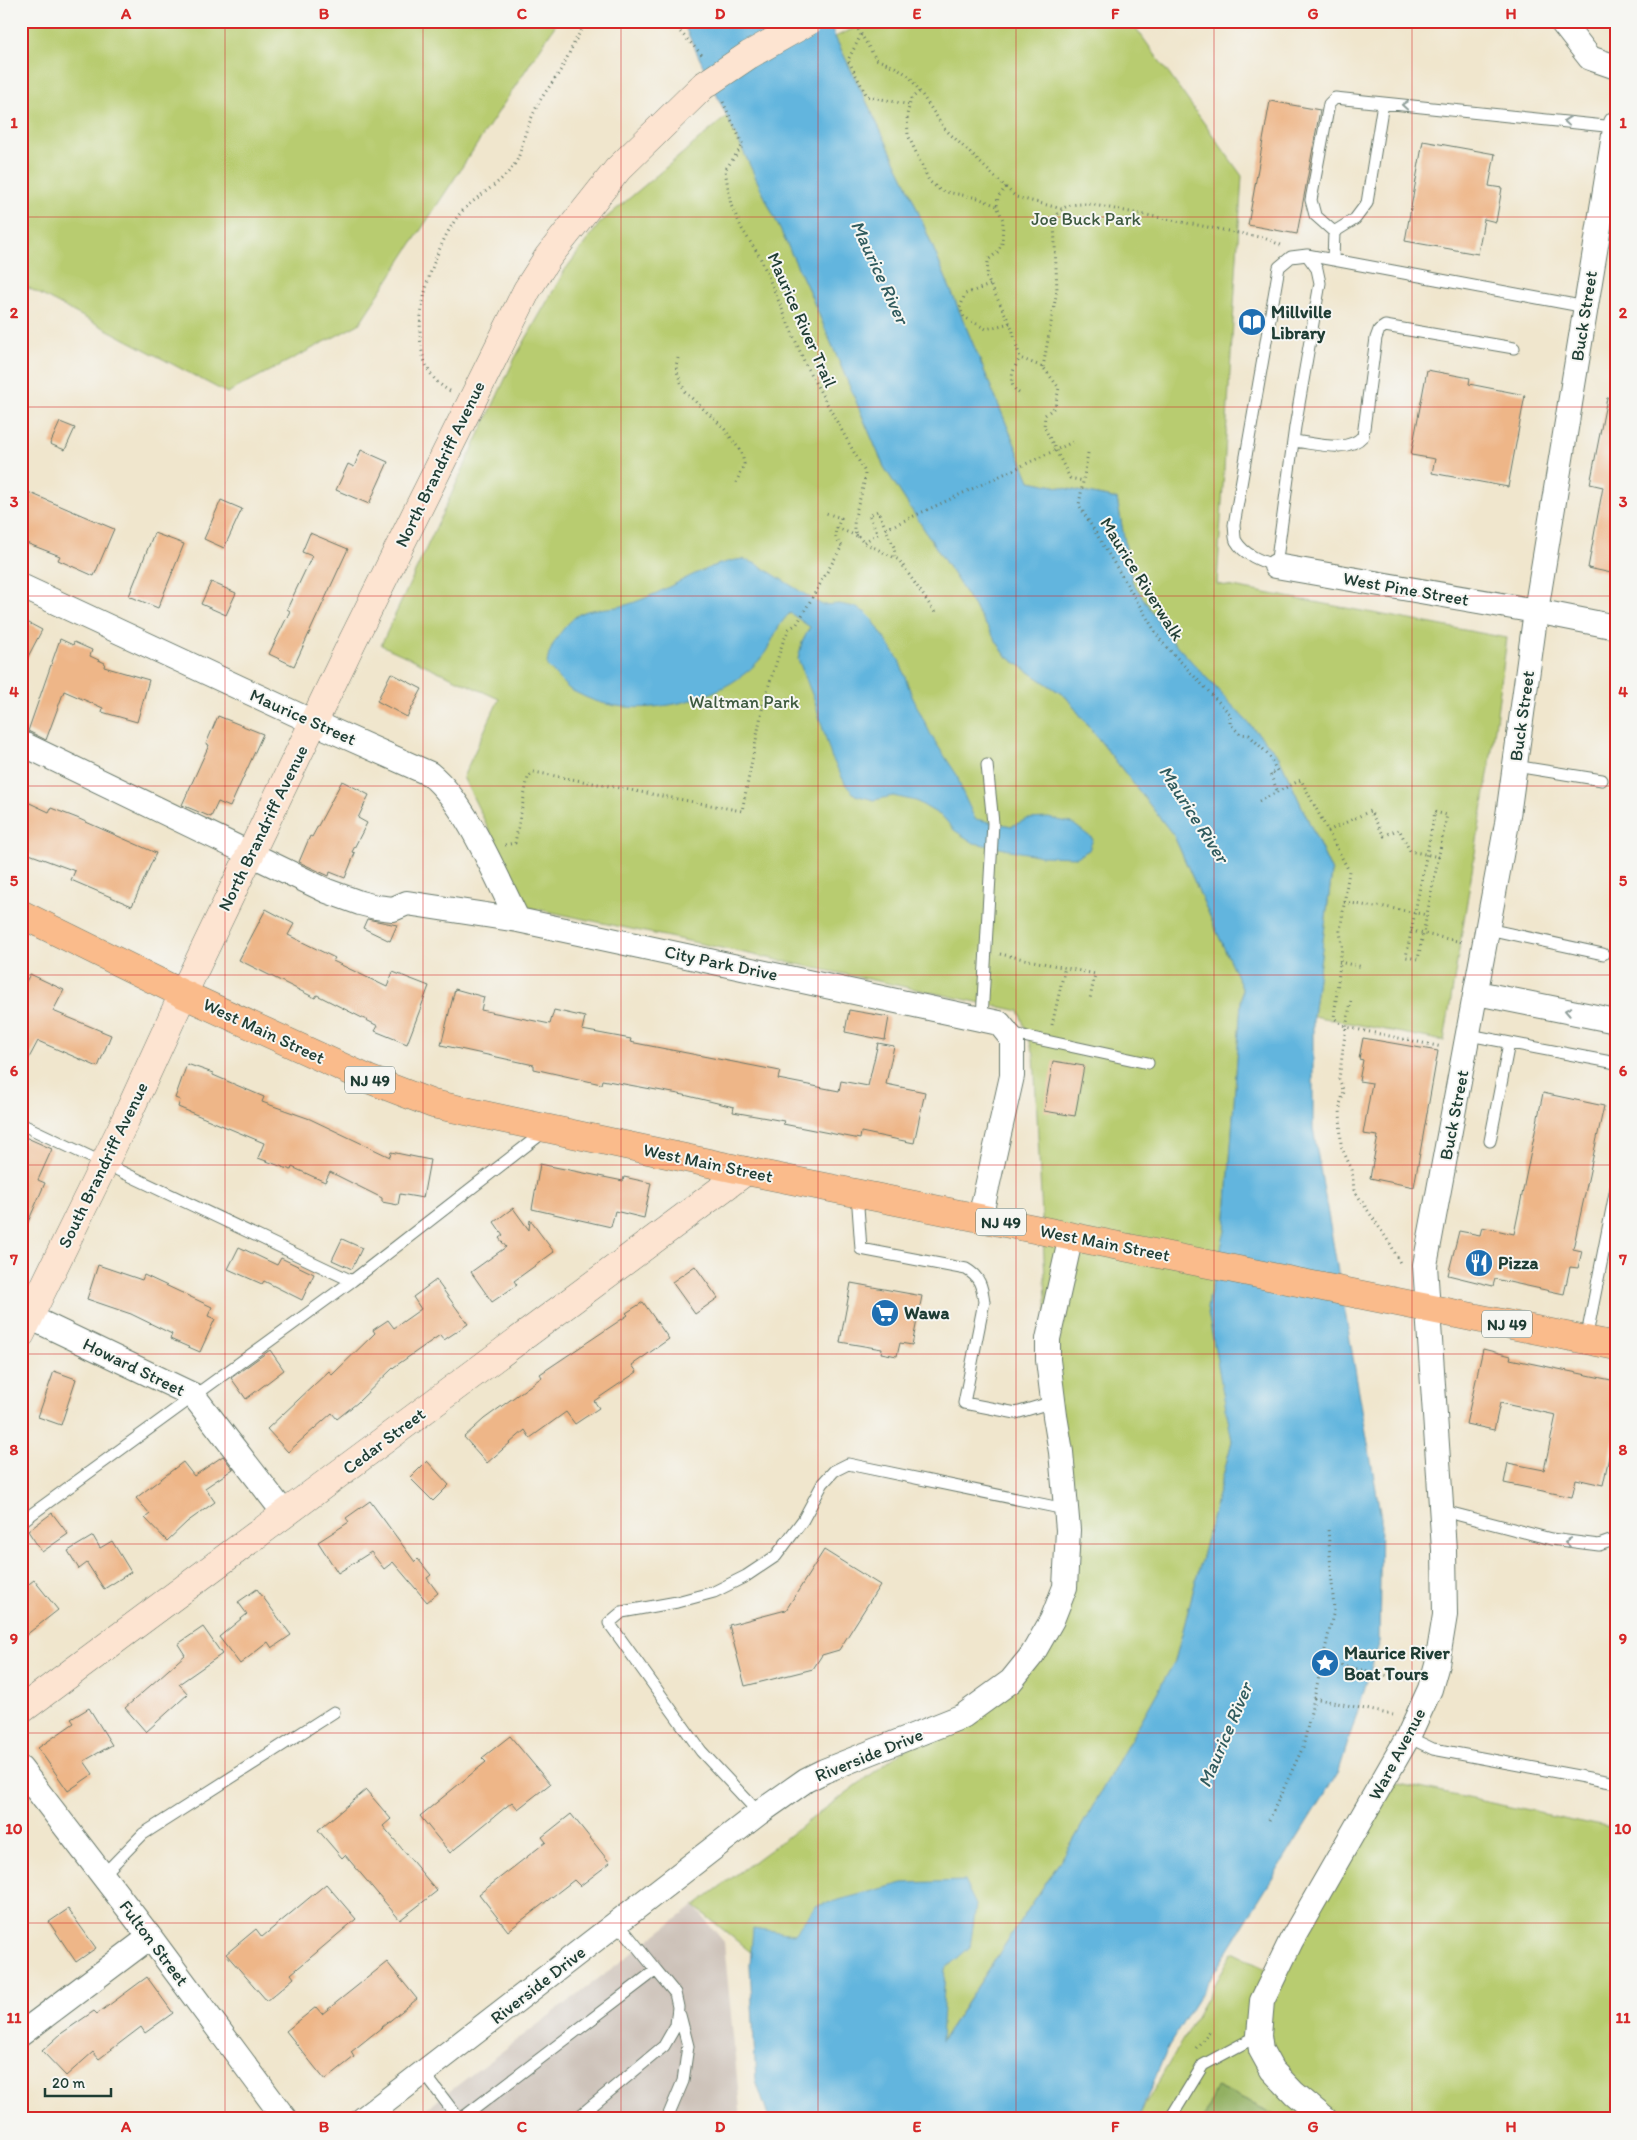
<svg xmlns="http://www.w3.org/2000/svg" width="1637" height="2140" viewBox="0 0 1637 2140" font-family="Itim,sans-serif">
  <style>
    .industrial { fill: #cdc2b9 }
    .green { fill: #b8cc70; stroke: #6c8452 }
    .forest { fill: #92b062; stroke: #58764b }
    .water { fill: #62b5de; stroke: #407989 }
    .building { fill: #eeb688 }
    .lines { fill: none; stroke-linecap: round; stroke-linejoin: round }
    .service-casing { stroke: #68786a; stroke-width: 13 }
    .minor-casing { stroke: #68786a; stroke-width: 26 }
    .secondary-casing { stroke: #68786a; stroke-width: 29 }
    .trunk-casing { stroke: #68786a; stroke-width: 29 }
    .path { stroke: #68786a; stroke-width: 3; stroke-dasharray: 1 4; stroke-linecap: butt }
    .service { stroke: #fff; stroke-width: 11 }
    .minor { stroke: #fff; stroke-width: 24 }
    .secondary { stroke: #fde4d1; stroke-width: 28 }
    .trunk { stroke: #fabb8b; stroke-width: 28 }
    .secondary-bridge-casing { stroke: #68786a; stroke-width: 29; stroke-linecap: butt }
    .secondary-bridge { stroke: #fde4d1; stroke-width: 28 }
    .oneway { stroke: #8f9e9a }
    .grid { fill: none; stroke: #d62828; stroke-width: 1; stroke-opacity: 0.55 }
    .labels { text-anchor: middle; dominant-baseline: central; stroke-width: 4; stroke-linejoin: round; paint-order: stroke }
    .shield { fill: #f6f6f2; stroke: #60746d; stroke-width: 1 }
    .shield-label { font-size: 16px; font-weight: bold; fill: #1f3d34 }
    .park-label { font-size: 18px; fill: #3e5a40; stroke: #f6f6f2 }
    .poi-label { font-size: 18px; font-weight: bold; fill: #1f3d34; stroke: #f6f6f2; text-anchor: start }
    .street-label { font-size: 18px; fill: #1f3d34; stroke: #f6f6f2 }
    .water-label { font-size: 19px; font-style: italic; fill: #305b5e; stroke: #f6f6f2 }
    .neatline { fill: none; stroke: #d62828; stroke-width: 2 }
    .grid-label { font-size: 16px; text-anchor: middle; font-weight: bold; fill: #d62828 }
  </style>
  <rect width="100%" height="100%" fill="#f6f6f2"/>
  <filter id="ink" filterUnits="userSpaceOnUse"><feTurbulence type="fractalNoise" baseFrequency=".02" numOctaves="2"/><feDisplacementMap in="SourceGraphic" scale="10" xChannelSelector="R" yChannelSelector="G"/><feConvolveMatrix kernelMatrix="1 2 1 2 8 2 1 2 1" color-interpolation-filters="sRGB"/></filter>
  <filter id="wash" filterUnits="userSpaceOnUse"><feTurbulence type="fractalNoise" baseFrequency=".0096" numOctaves="4" result="noise"/><feDisplacementMap in="SourceGraphic" scale="20" xChannelSelector="R" yChannelSelector="G"/><feGaussianBlur stdDeviation="1.12" result="paint"/><feColorMatrix in="noise" values="0 0 0 0 0 0 0 0 0 0 0 0 0 0 0 0 0 1.4 0 .05"/><feComposite in="paint" operator="in"/></filter>
  <g filter="url(#wash)">
    <rect width="100%" height="100%" fill="#f0e6cd"/>
    <path class="industrial" d="M694 1906 724 1942 741 2119H413Z"/>
    <path class="green" d="M21 21H558L359 324 227 393 21 284Z
      M870 21H1131L1242 176 1217 584 1507 638 1492 750 1444 1041 1313 1016 1332 872 1278 755 1167 635 1132 581 1117 499 1030 481 907 185 835 37Z
      M727 116 809 291 884 467 1006 656 1066 697 1174 836 1242 988 1225 1231 1232 1441 1175 1661 1072 1843 940 2043 845 2029 694 1906 1032 1655 1070 1598 1048 1339 1034 1054 1019 1011 527 907 463 777 499 699 381 645 515 358 565 270 600 223Z
      M1385 1781 1616 1829V2119H1285L1217 2087 1204 2119H1137L1233 1952 1276 1973Z"/>
    <path class="forest" d="M1216 2087 1285 2119H1204Z"/>
    <path class="water" d="M682 21H829L835 37 907 185 1030 481 1117 499 1132 581 1167 635 1278 755 1332 872 1313 1016V1128L1381 1518 1379 1642 1339 1771 1168 2047 1138 2119H769L756 2081 750 1965 753 1928 794 1934 816 1906 903 1883 964 1881 976 1905 970 1947 945 1969 941 2042 1072 1843 1175 1661 1232 1441 1207 1307 1225 1231 1242 988 1174 836 1066 697 1006 656 884 467 809 291Z
      M743 559 757 564 822 605 839 604 855 607 866 613 872 619 899 660 912 696 932 737 957 775 962 791 975 819 1012 826 1027 819 1048 818 1072 823 1093 839 1089 850 1077 857 1041 856 974 843 954 830 943 817 916 801 893 796 874 800 855 795 846 785 831 756 815 702 798 659 802 642 810 627 790 613C779 623 775 635 768 648 764 656 755 665 748 671 708 705 633 719 585 697 580 694 573 692 568 688 561 682 554 673 547 666 547 649 562 628 575 617 588 606 611 610 626 605 667 593 700 564 743 559Z"/>
    <g id="blocks">
      <path class="building" d="M1270 101 1320 110 1297 234 1248 225Z
        M1423 141 1495 154 1489 186 1502 188 1496 222 1484 219 1478 254 1405 241Z
        M1427 370 1470 378 1469 384 1525 395 1508 487 1432 473 1435 459 1411 455Z
        M1607 398 1616 399V574L1588 568 1603 487 1590 484Z
        M60 422 75 428 65 450 50 444Z
        M361 450 388 462 369 504 336 490 348 464 354 467Z
        M21 489 114 529 94 576 58 560 60 556 21 541Z
        M221 500 242 509 224 548 204 539Z
        M154 533 184 544 158 608 129 596Z
        M310 533 348 549 294 666 269 654 290 611 287 609 312 556 302 552Z
        M211 582 236 593 226 615 201 604Z
        M27 622 42 630 21 670V633Z
        M60 639 73 645 74 642 92 650 90 656 105 663 104 667 149 680 137 722 102 712 103 708 64 691 46 740 28 731Z
        M391 673 422 689 407 717 377 701Z
        M218 716 263 734 230 807 218 802 211 817 182 805 209 745 206 744Z
        M342 781 369 795 358 818 367 823 352 852 355 853 345 878 330 872 329 876 299 862 310 836 312 837Z
        M21 799 49 812 51 808 77 818 156 853 132 906 71 880 75 871 21 851Z
        M266 909 294 924 288 935 335 958 333 961 387 987 393 972 429 986 407 1044 375 1031 378 1026 317 995 315 998 239 960Z
        M367 919 397 925 390 941 363 928Z
        M30 974 64 990 53 1011 111 1035 98 1067 38 1041 21 1073V991Z
        M455 989 484 997 481 1010 550 1024 554 1010 585 1017 582 1030 631 1039 630 1042 780 1071 778 1079 839 1091 841 1081 868 1086 878 1043 894 1046 886 1084 925 1092 914 1143 861 1132 860 1139 783 1124 784 1121 733 1112 734 1107 684 1095 602 1080 601 1084 534 1069V1065L441 1045Z
        M849 1010 889 1017 885 1040 845 1032Z
        M1363 1038 1438 1051 1414 1187 1370 1178 1378 1136 1363 1134 1372 1083 1359 1081 1363 1060 1359 1059Z
        M1053 1061 1084 1066 1075 1116 1044 1111Z
        M187 1064 213 1073V1075L264 1097 262 1102 310 1119 390 1157 391 1152 430 1160 423 1198 400 1194 398 1205 382 1202V1198L330 1172 325 1182 292 1167 291 1170 258 1158 264 1143 178 1107 180 1100 175 1098Z
        M1543 1093 1604 1106 1573 1249 1582 1251 1578 1268 1570 1267 1564 1294 1495 1279 1493 1286 1448 1275 1459 1231 1480 1235 1482 1227 1514 1234Z
        M25 1137 52 1149 38 1180 45 1183 21 1238V1147Z
        M540 1164 623 1181 624 1177 651 1183 644 1218 615 1211 611 1227 532 1209Z
        M513 1208 529 1230 530 1220 554 1252 514 1281 517 1285 492 1302 471 1272 506 1247 499 1238 503 1235 494 1222Z
        M342 1239 362 1248 352 1269 332 1260Z
        M239 1247 277 1265 281 1258 314 1274 302 1300 264 1281 262 1284 228 1269Z
        M98 1265 142 1280 144 1275 212 1307 208 1316 215 1319 200 1352 170 1339 172 1334 131 1314 87 1299Z
        M695 1266 718 1298 695 1314 672 1282Z
        M436 1280 468 1324 444 1340 440 1335 394 1367 357 1403 337 1419 332 1413 288 1452 267 1429 329 1371 332 1375 375 1333 373 1330 388 1320 394 1328 421 1309 413 1297Z
        M851 1283 922 1296 912 1345 900 1343 897 1356 881 1353 882 1349 840 1342Z
        M643 1302 669 1339 632 1365 637 1372 594 1401 599 1408 575 1424 566 1412 530 1438 525 1430 487 1463 464 1437 484 1419 542 1377 540 1374 628 1315 626 1313Z
        M1483 1349 1511 1356 1510 1359 1616 1381V1424L1603 1485 1576 1479 1572 1497 1504 1483 1508 1463 1544 1470 1556 1415 1500 1403 1494 1430 1466 1424Z
        M270 1350 284 1370 246 1399 231 1378Z
        M54 1371 76 1379 61 1425 38 1417Z
        M223 1456 233 1469 205 1488 215 1502 187 1522 167 1541 145 1518 150 1514 136 1498 183 1462 194 1476Z
        M427 1461 449 1485 433 1501 410 1478Z
        M370 1501 415 1562 418 1559 431 1575 427 1578 438 1593 427 1602 393 1562 384 1569 371 1552 338 1573 318 1542 349 1522 346 1518Z
        M52 1513 68 1534 42 1552 28 1531Z
        M93 1536 100 1548 112 1541 131 1572 104 1589 87 1563 79 1569 68 1551Z
        M824 1550 880 1585 839 1650 822 1655 813 1669 745 1686 729 1625 786 1610Z
        M34 1580 58 1610 21 1639V1590Z
        M257 1589 291 1635 272 1648 268 1642 240 1664 219 1637 247 1614 238 1602Z
        M203 1627 222 1654 179 1684 188 1694 146 1732 125 1708 185 1655 178 1644Z
        M89 1708 112 1745 84 1761 93 1774 68 1791 38 1748 74 1723 71 1719Z
        M510 1736 550 1784 518 1809 512 1802 450 1853 420 1816 486 1762 482 1758Z
        M366 1790 391 1819 383 1826 437 1891 400 1920 345 1855 342 1858 318 1830Z
        M571 1814 610 1863 580 1886 574 1880 508 1931 479 1894 546 1842 542 1837Z
        M326 1884 356 1919 291 1974 294 1978 267 2001 226 1954 256 1929 262 1937Z
        M68 1909 96 1948 76 1962 49 1922Z
        M387 1962 417 1999 351 2052 354 2057 325 2080 286 2031 316 2007 322 2014Z
        M147 1977 173 2013 145 2033 141 2027 99 2059 93 2052 66 2076 42 2051 62 2033 94 2011 97 2014Z"/>
    </g>
  </g>
  <g filter="url(#ink)">
    <use href="#blocks" fill-opacity="0" stroke="#68786a" stroke-width="1"/>
    <g class="lines">
      <defs>
        <path id="service" d="M1334 232 1355 219 1367 203 1383 103
          M1307 255 1317 269 1320 283 1295 427 1276 566C1261 561 1244 555 1236 541 1234 537 1235 530 1234 525L1279 267 1291 257Z
          M1307 255 1586 307
          M1333 260 1334 232 1315 215 1311 200 1329 104 1335 98 1615 127
          M1293 441C1315 443 1347 454 1363 436L1376 338 1379 330 1385 326 1514 348
          M1515 766 1602 780
          M1488 929 1603 954
          M982 1018 993 823 987 765
          M1010 1033 1148 1063
          M1469 1035 1616 1063
          M21 1124 352 1281
          M1490 1141 1509 1043
          M857 1193 861 1249 966 1269C980 1277 982 1286 984 1302L964 1403 1016 1413 1053 1402
          M1586 1340 1616 1188
          M1440 1510 1551 1539 1599 1545 1616 1539
          M21 1522 352 1281 545 1131
          M1408 1737 1433 1749 1616 1783
          M759 1813 701 1751 609 1623 622 1612 677 1602 714 1592 746 1576 776 1556 803 1520 823 1483 834 1471 848 1464 1065 1509
          M103 1875 143 1834 334 1712
          M618 1923 656 1970
          M424 2073 459 2119
          M461 2119 656 1970 675 1993 678 2007 676 2025 664 2046 576 2119
          M667 2119 683 2081 688 2046 680 2015
          M1170 2119 1203 2065 1259 2035"/>
        <path id="minor" d="M1561 21 1590 58 1616 67
          M1276 566 1536 611 1616 627
          M21 586 313 722 430 774C467 804 496 877 518 920
          M21 743 327 891 360 903 376 907 393 909 407 903 518 920 999 1023 1012 1039V1076L980 1218
          M1477 993 1616 1021
          M21 1313 193 1395 285 1514
          M21 1769 150 1937 285 2119
          M21 2034 150 1937
          M363 2119 759 1813 806 1780 824 1771 963 1716 1011 1681 1032 1655 1052 1620 1065 1587 1068 1530 1061 1452 1055 1416 1048 1360V1339L1071 1236
          M1325 2119 1294 2093 1272 2070 1261 2050 1259 2035 1262 2001 1291 1941 1408 1737 1430 1689 1437 1664 1445 1615 1444 1550 1425 1265 1507 823 1536 611 1616 123"/>
        <path id="secondary" d="M21 1334 123 1125 183 994 353 640 527 290 548 257 618 169 703 86
          M21 1710 746 1171"/>
        <path id="trunk" d="M21 914 183 994 368 1079 433 1104 746 1171 1616 1346"/>
      </defs>
      <use href="#service" class="service-casing"/>
      <use href="#minor" class="minor-casing"/>
      <use href="#secondary" class="secondary-casing"/>
      <use href="#trunk" class="trunk-casing"/>
      <path class="path" d="M670 21 704 57
        M853 21 876 59 899 69 910 77 945 129 1016 197 1062 209
        M861 35 848 60 867 96 910 105
        M919 92 911 99 907 115 908 135 929 181 941 191 978 198 997 206
        M723 102 743 145 725 170 731 205 742 229 760 257 807 368 865 472C865 492 853 510 854 531L863 542 899 560 936 614
        M1006 187 998 197 997 206 1003 220 1002 243 999 251 988 260 987 278 1012 328 1020 358 1043 367 1059 388 1055 407 1045 415 1044 427 1070 478 1084 481
        M990 285 965 294 960 308 964 317 986 329 1010 323
        M678 358 676 366 678 375 685 392 723 427 742 453 744 464 736 483
        M1043 367 1057 290 1054 222C1060 204 1072 204 1089 204L1264 238 1281 245
        M450 391C393 362 430 254 458 216 475 195 502 185 516 162 522 151 523 137 528 126 532 117 536 107 541 99 547 89 555 80 560 71 570 54 575 37 588 21
        M1019 393C1006 384 1013 369 1020 358
        M1088 453 1079 505 1161 641 1230 714V724L1240 734 1249 735 1268 754 1277 771 1270 774 1278 792
        M837 528 857 536
        M886 529 1075 441
        M864 542 878 534 869 515 878 511 894 547 895 556
        M1259 801 1301 780 1349 871 1340 931 1342 946 1334 1018 1346 1027 1339 1079 1344 1092 1340 1104 1341 1146 1352 1170 1354 1190 1391 1245 1401 1265
        M1435 812 1447 815 1418 959 1406 957Z
        M1328 831 1370 811 1384 836 1399 829 1410 851 1439 857
        M505 845 515 843 528 777 534 772 742 811 764 700 783 642 789 629 797 624 842 546C831 535 836 531 841 518L826 513
        M1344 902 1375 907 1380 906 1427 915
        M1411 931 1462 942
        M1000 954 1095 974 1090 999
        M1339 962 1363 967
        M1351 1001 1346 1027 1442 1047
        M1052 1025 1065 967
        M1322 1661 1407 1680
        M1314 1698 1393 1715
        M1269 1820 1303 1747 1334 1610 1328 1529
        M1196 2048 1210 2031"/>
      <use href="#service" class="service"/>
      <use href="#minor" class="minor"/>
      <use href="#secondary" class="secondary"/>
      <use href="#trunk" class="trunk"/>
      <defs>
        <path id="secondary-bridge" d="M703 86 749 55 809 21"/>
      </defs>
      <use href="#secondary-bridge" class="secondary-bridge-casing"/>
      <use href="#secondary-bridge" class="secondary-bridge"/>
    </g>
    <defs><path id="oneway-chevron" d="M-2-3.5L2.5 0L-2 3.5" fill="none" stroke-width="1.6" stroke-linecap="round" stroke-linejoin="round" transform="scale(1.25)"/></defs>
    <g class="oneway">
      <use href="#oneway-chevron" transform="translate(1405 105) rotate(-175)"/>
      <use href="#oneway-chevron" transform="translate(1567 121) rotate(-174)"/>
      <use href="#oneway-chevron" transform="translate(1568 1011) rotate(-169)"/>
      <use href="#oneway-chevron" transform="translate(1568 1542) rotate(-172)"/>
    </g>
  </g>
  <path class="grid" d="M225 21V2119M423 21V2119M621 21V2119M818 21V2119M1016 21V2119M1214 21V2119M1412 21V2119M21 217H1616M21 407H1616M21 596H1616M21 786H1616M21 975H1616M21 1165H1616M21 1354H1616M21 1544H1616M21 1733H1616M21 1923H1616"/>
  <defs>
    <symbol id="library-disc" viewBox="-11 -11 22 22"><circle r="9.5" fill="#1f6fb2" stroke="#f6f6f2"/><path d="M-6-4Q-3-5.5-.7-3.5V5Q-3 3-6 4ZM6-4Q3-5.5 .7-3.5V5Q3 3 6 4Z" fill="#fff"/></symbol>
    <symbol id="restaurant-disc" viewBox="-11 -11 22 22"><circle r="9.5" fill="#1f6fb2" stroke="#f6f6f2"/><path d="M-5-6h1v4h1v-4h1v4h1v-4h1v5L-1.5 .5V6h-2V.5L-5-1ZM5-6V6H3V1.5H1.5Q1.5-4 5-6Z" fill="#fff"/></symbol>
    <symbol id="supermarket-disc" viewBox="-11 -11 22 22"><circle r="9.5" fill="#1f6fb2" stroke="#f6f6f2"/><path d="M-6-5.5h2.5l.6 2H6L4.5 2H-2.5L-4.4-4H-6ZM-1.5 3.2a1.3 1.3 0 1 0 .1 0ZM3 3.2a1.3 1.3 0 1 0 .1 0Z" fill="#fff"/></symbol>
    <symbol id="sight-disc" viewBox="-11 -11 22 22"><circle r="9.5" fill="#1f6fb2" stroke="#f6f6f2"/><path d="M0-6L1.8-2.2L6-1.7L2.9 1.2L3.7 5.4L0 3.3L-3.7 5.4L-2.9 1.2L-6-1.7L-1.8-2.2Z" fill="#fff"/></symbol>
  </defs>
  <g fill-rule="evenodd">
    <use href="#library-disc" x="1236" y="306" width="32" height="32"/>
    <use href="#restaurant-disc" x="1463" y="1247" width="32" height="32"/>
    <use href="#supermarket-disc" x="869" y="1297" width="32" height="32"/>
    <use href="#sight-disc" x="1309" y="1647" width="32" height="32"/>
  </g>
  <g class="labels">
    <g class="shield">
      <rect x="345" y="1066.5" width="50" height="27" rx="4"/>
      <rect x="976" y="1208.5" width="50" height="27" rx="4"/>
      <rect x="1482" y="1310.5" width="50" height="27" rx="4"/>
    </g>
    <g class="shield-label">
      <text x="370" y="1080">NJ 49</text>
      <text x="1001" y="1222">NJ 49</text>
      <text x="1507" y="1324">NJ 49</text>
    </g>
    <g class="park-label">
      <text x="1086" y="219">Joe Buck Park</text>
      <text x="744" y="702">Waltman Park</text>
    </g>
    <g class="poi-label">
      <text x="1271" y="312">Millville<tspan x="1271" dy="21">Library</tspan></text>
      <text x="1498" y="1263">Pizza</text>
      <text x="904" y="1313">Wawa</text>
      <text x="1344" y="1653">Maurice River<tspan x="1344" dy="21">Boat Tours</tspan></text>
    </g>
    <g class="street-label">
      <text transform="translate(1584 316) rotate(-81)">Buck Street</text>
      <text transform="translate(802 320) rotate(66)">Maurice River Trail</text>
      <text transform="translate(440 464) rotate(-64)">North Brandriff Avenue</text>
      <text transform="translate(1142 579) rotate(58)">Maurice Riverwalk</text>
      <text transform="translate(1406 589) rotate(10)">West Pine Street</text>
      <text transform="translate(1522 716) rotate(-82)">Buck Street</text>
      <text transform="translate(303 717) rotate(24)">Maurice Street</text>
      <text transform="translate(263 828) rotate(-64)">North Brandriff Avenue</text>
      <text transform="translate(721 963) rotate(12)">City Park Drive</text>
      <text transform="translate(264 1031) rotate(25)">West Main Street</text>
      <text transform="translate(1454 1115) rotate(-79)">Buck Street</text>
      <text transform="translate(708 1163) rotate(12)">West Main Street</text>
      <text transform="translate(103 1165) rotate(-64)">South Brandriff Avenue</text>
      <text transform="translate(1105 1243) rotate(11)">West Main Street</text>
      <text transform="translate(134 1367) rotate(26)">Howard Street</text>
      <text transform="translate(384 1441) rotate(-37)">Cedar Street</text>
      <text transform="translate(1397 1754) rotate(-62)">Ware Avenue</text>
      <text transform="translate(869 1755) rotate(-22)">Riverside Drive</text>
      <text transform="translate(154 1943) rotate(53)">Fulton Street</text>
      <text transform="translate(538 1985) rotate(-38)">Riverside Drive</text>
    </g>
    <g class="water-label">
      <text transform="translate(880 272) rotate(65)">Maurice River</text>
      <text transform="translate(1194 814) rotate(57)">Maurice River</text>
      <text transform="translate(1225 1735) rotate(-67)">Maurice River</text>
    </g>
  </g>
  <rect width="1637" height="2140" fill="none" stroke="#f6f6f2" stroke-width="55"/>
  <path d="M45 2088v8h66v-8" fill="none" stroke="#1f3d34" stroke-width="2.5"/>
  <text x="52" y="2088" font-size="15" fill="#1f3d34" stroke="#f6f6f2" stroke-width="4" paint-order="stroke">20 m</text>
  <rect x="28" y="28" width="1582" height="2084" class="neatline"/>
  <g class="grid-label">
    <text x="126" y="19">A</text>
    <text x="324" y="19">B</text>
    <text x="522" y="19">C</text>
    <text x="720" y="19">D</text>
    <text x="917" y="19">E</text>
    <text x="1115" y="19">F</text>
    <text x="1313" y="19">G</text>
    <text x="1511" y="19">H</text>
    <text x="14" y="128">1</text>
    <text x="1623" y="128">1</text>
    <text x="14" y="318">2</text>
    <text x="1623" y="318">2</text>
    <text x="14" y="507">3</text>
    <text x="1623" y="507">3</text>
    <text x="14" y="697">4</text>
    <text x="1623" y="697">4</text>
    <text x="14" y="886">5</text>
    <text x="1623" y="886">5</text>
    <text x="14" y="1076">6</text>
    <text x="1623" y="1076">6</text>
    <text x="14" y="1265">7</text>
    <text x="1623" y="1265">7</text>
    <text x="14" y="1455">8</text>
    <text x="1623" y="1455">8</text>
    <text x="14" y="1644">9</text>
    <text x="1623" y="1644">9</text>
    <text x="14" y="1834">10</text>
    <text x="1623" y="1834">10</text>
    <text x="14" y="2023">11</text>
    <text x="1623" y="2023">11</text>
    <text x="126" y="2132">A</text>
    <text x="324" y="2132">B</text>
    <text x="522" y="2132">C</text>
    <text x="720" y="2132">D</text>
    <text x="917" y="2132">E</text>
    <text x="1115" y="2132">F</text>
    <text x="1313" y="2132">G</text>
    <text x="1511" y="2132">H</text>
  </g>
</svg>
